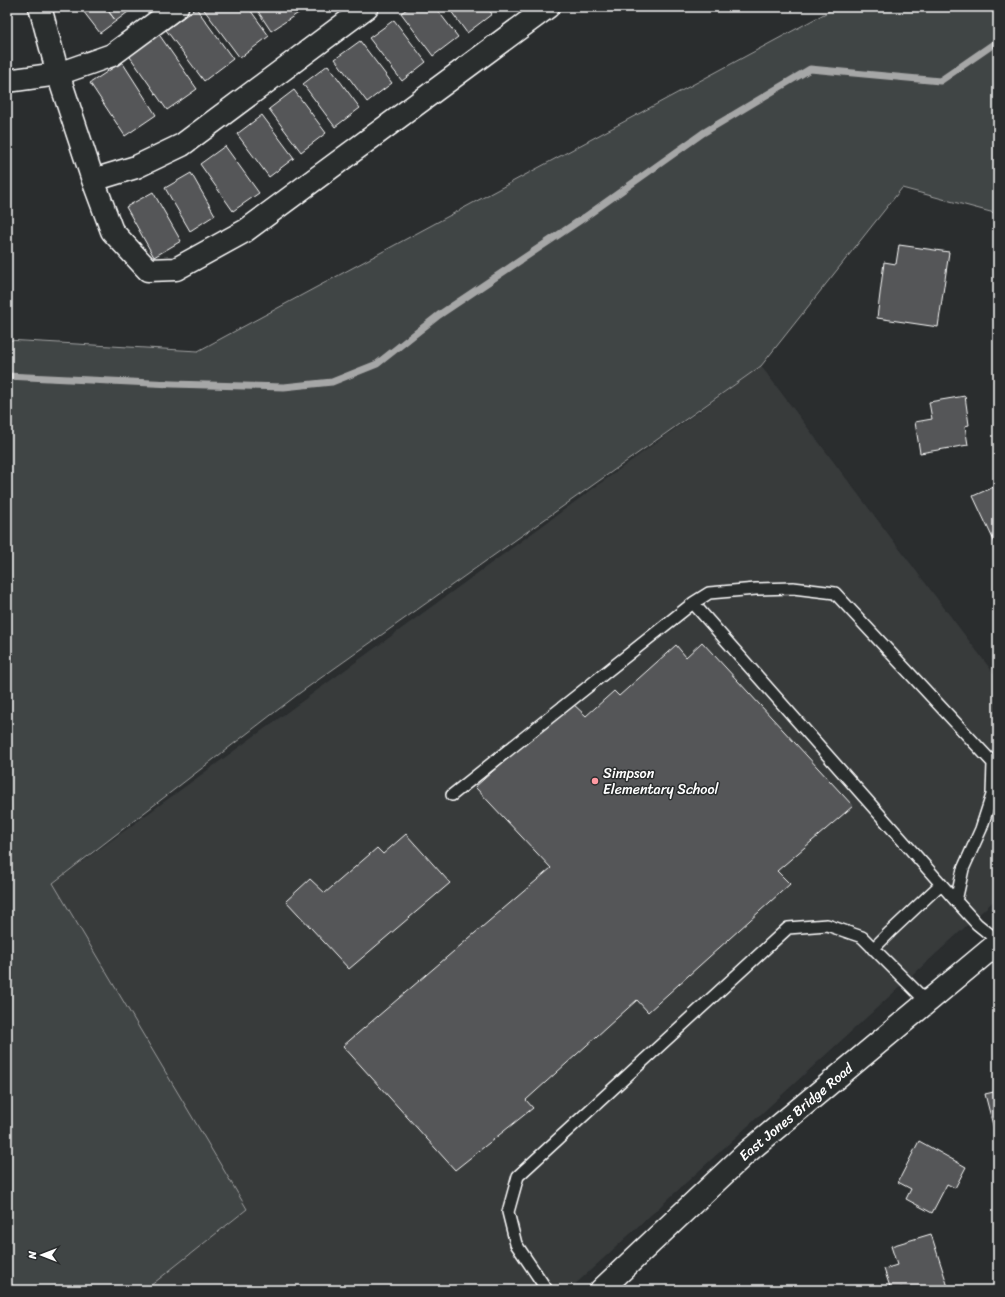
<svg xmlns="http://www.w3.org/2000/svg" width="1005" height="1297" viewBox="0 0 1005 1297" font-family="Sriracha,sans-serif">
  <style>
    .built { fill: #373a3b }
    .green { fill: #414445; stroke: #a0a2a2 }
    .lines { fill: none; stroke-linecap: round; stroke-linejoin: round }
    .stream { stroke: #a6a7a7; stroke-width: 7 }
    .building { fill: #555758; stroke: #fff }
    .lane-casing { stroke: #fff; stroke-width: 14 }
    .street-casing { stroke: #fff; stroke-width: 25 }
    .secondary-casing { stroke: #fff; stroke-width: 25 }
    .lane { stroke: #2a2d2e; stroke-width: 11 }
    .street { stroke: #2a2d2e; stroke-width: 22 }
    .secondary { stroke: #2a2d2e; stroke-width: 22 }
    .poi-dot { fill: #ff9aa2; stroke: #2a2d2e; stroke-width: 1.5 }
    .labels { text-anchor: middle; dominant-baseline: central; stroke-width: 3; stroke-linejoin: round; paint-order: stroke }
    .poi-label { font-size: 14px; fill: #fff; stroke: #2a2d2e; text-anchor: start }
    .street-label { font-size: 14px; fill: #fff; stroke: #2a2d2e }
  </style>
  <rect width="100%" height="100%" fill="#2a2d2e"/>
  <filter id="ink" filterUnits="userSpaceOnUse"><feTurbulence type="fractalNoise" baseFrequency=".025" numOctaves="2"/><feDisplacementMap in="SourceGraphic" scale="8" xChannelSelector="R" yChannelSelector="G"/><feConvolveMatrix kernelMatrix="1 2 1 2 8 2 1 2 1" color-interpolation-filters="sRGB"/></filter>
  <g filter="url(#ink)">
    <path class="built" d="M761 366 998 679V897L569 1290H145L247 1209 53 883Z"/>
    <path class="green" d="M837 7H998V214L902 188 761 366 301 692 53 883 247 1209 145 1290H7V340L198 351Z"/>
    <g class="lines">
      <path class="stream" d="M7 376 172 384 284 387 332 382 377 364 439 315 585 217 703 133 810 69 940 81 998 41"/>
    </g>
    <path class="building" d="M80 7H105L116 21 100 33Z
      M105 7H131L132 9 116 21Z
      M202 7H248L269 36 240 58Z
      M255 7H301L303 10 271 31Z
      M410 7H435L458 37 433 56 401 13Z
      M448 7H487L492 14 467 33Z
      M196 8 233 59 204 81 166 30Z
      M394 20 426 62 402 81 369 38Z
      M158 33 197 89 167 110 128 54Z
      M360 41 392 83 367 102 335 59Z
      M122 62 156 115 125 136 90 83Z
      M328 65 360 108 335 127 303 84Z
      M294 90 326 133 301 152 269 109Z
      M262 115 294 158 269 177 237 134Z
      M225 146 259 193 233 211 200 164Z
      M191 173 215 215 190 231 165 188Z
      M153 192 181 241 154 257 126 207Z
      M899 245 949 252 938 327 877 318 884 262 896 264Z
      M965 396 969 425 965 426 968 445 920 453 915 422 932 419 929 402Z
      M998 485V542L995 543 973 496Z
      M702 642 853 806 777 871 790 884 648 1012 637 1000 526 1100 533 1108 455 1170 343 1046 551 868 475 787 571 702 586 716 614 691 619 696 676 645 686 657Z
      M406 834 450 883 349 969 286 901 310 879 325 893 377 848 383 854Z
      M998 1091V1128L994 1129 985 1094Z
      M919 1141 966 1167 955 1188 947 1184 932 1213 906 1199 911 1189 898 1182Z
      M931 1234 949 1290H902V1288L891 1290 884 1269 897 1265 891 1246Z"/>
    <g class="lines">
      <defs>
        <path id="lane" d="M693 603 956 901 977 924 998 941
          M452 795 693 603 709 593 756 589 793 588 835 593 993 763 992 795 981 829 963 869 956 901
          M873 949 890 932 941 884
          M547 1290 516 1244 508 1212 518 1176 788 928 827 925 862 937 927 1002"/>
        <path id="street" d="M40 7 58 74 93 180 112 231 148 270 176 269 245 231 548 7
          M7 81 58 74 112 55 177 7
          M93 180 136 167 182 145 367 7"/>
        <g id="secondary">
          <path id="s1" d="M601 1290 744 1155 998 943"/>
        </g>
      </defs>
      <use href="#lane" class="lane-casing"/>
      <use href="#street" class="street-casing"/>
      <use href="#secondary" class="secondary-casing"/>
      <use href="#lane" class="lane"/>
      <use href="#street" class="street"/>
      <use href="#secondary" class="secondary"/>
    </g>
  </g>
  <circle class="poi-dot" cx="595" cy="781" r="4"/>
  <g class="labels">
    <g class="poi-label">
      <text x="603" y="773">Simpson<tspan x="603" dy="16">Elementary School</tspan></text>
    </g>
    <g class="street-label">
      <text stroke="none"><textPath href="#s1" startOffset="264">East Jones Bridge Road</textPath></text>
    </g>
  </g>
  <rect width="1005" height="1297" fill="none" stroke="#2a2d2e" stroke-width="24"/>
  <rect x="12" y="12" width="981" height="1273" fill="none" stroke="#fff" stroke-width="1.5" filter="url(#ink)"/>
  <g transform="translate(42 1255) rotate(270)" stroke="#2a2d2e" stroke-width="3" paint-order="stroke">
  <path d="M0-3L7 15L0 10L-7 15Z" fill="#ffffff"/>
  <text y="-6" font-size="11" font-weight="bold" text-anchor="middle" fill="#ffffff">N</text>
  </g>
</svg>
